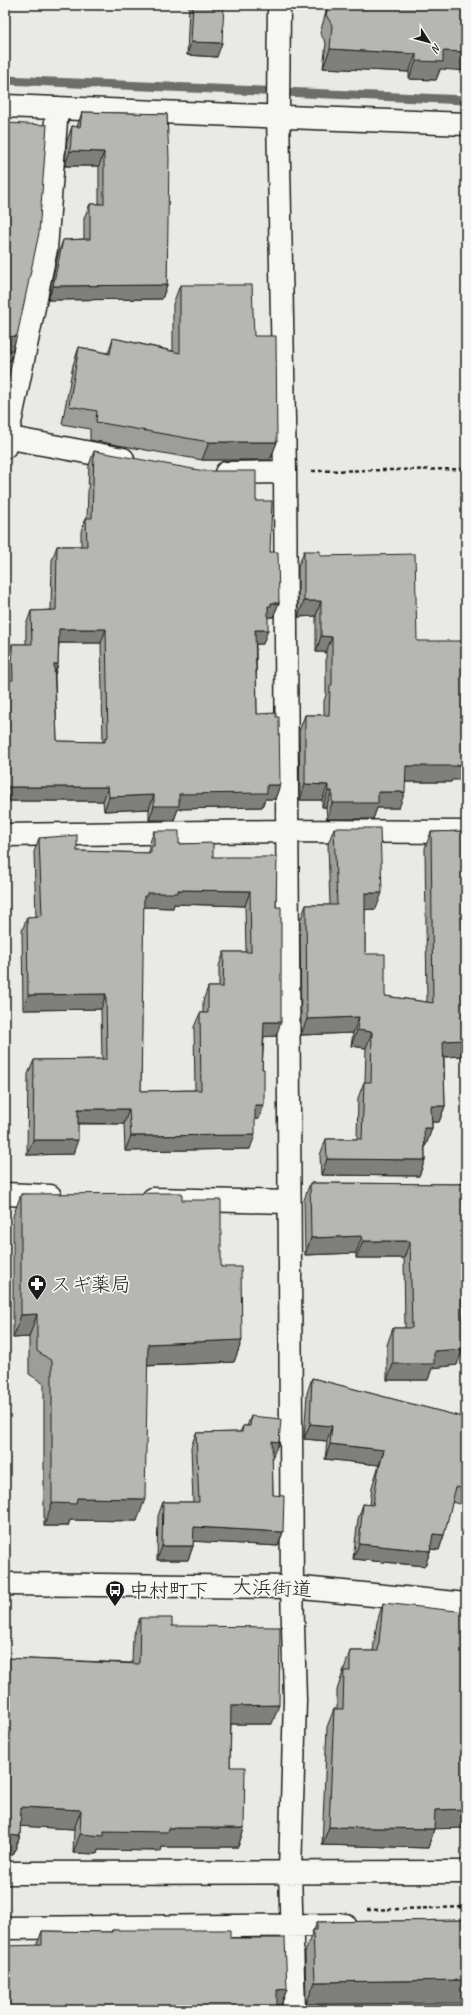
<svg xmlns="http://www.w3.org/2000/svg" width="471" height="2015" viewBox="0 0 471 2015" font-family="Caveat,'Klee One',sans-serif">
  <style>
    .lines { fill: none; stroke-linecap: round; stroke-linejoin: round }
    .stream { stroke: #6d6d6c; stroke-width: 9 }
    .street-casing { stroke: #1c1c1c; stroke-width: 25 }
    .secondary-casing { stroke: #1c1c1c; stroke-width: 25 }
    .path { stroke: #1c1c1c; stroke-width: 2.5; stroke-dasharray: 4 3; stroke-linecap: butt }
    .street { stroke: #f6f6f2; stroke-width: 22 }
    .secondary { stroke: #f6f6f2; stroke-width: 22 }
    .wall { fill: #9d9d9a; stroke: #1c1c1c; fill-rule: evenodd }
    .shaded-wall { fill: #7f7f7d; stroke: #1c1c1c }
    .building { fill: #b6b6b3; stroke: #1c1c1c; fill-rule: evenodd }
    .labels { text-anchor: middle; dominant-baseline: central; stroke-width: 3.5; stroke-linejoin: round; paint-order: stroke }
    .poi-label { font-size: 20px; fill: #1c1c1c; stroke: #f6f6f2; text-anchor: start }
    .street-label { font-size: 20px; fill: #1c1c1c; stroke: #f6f6f2 }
  </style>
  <rect width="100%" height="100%" fill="#e9e9e5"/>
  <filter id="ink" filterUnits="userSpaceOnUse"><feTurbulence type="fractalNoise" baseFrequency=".025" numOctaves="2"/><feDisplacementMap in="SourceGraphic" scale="8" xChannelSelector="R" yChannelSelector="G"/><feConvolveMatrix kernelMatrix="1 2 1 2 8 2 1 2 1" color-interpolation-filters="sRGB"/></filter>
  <g filter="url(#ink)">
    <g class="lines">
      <path class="stream" d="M5 80 466 100"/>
      <defs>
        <path id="street" d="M279 5 278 113 285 472 292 1587 295 1701 290 1872 294 2010
          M5 106 466 124
          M5 437 123 459
          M5 447 46 249 57 108
          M226 473 285 472
          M5 835 287 831 466 832
          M5 1194 50 1196
          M153 1199 289 1202
          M5 1873 466 1872
          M5 1928 345 1925"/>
        <path id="secondary" d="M5 1584 292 1587 466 1604"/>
      </defs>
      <use href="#street" class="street-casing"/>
      <use href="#secondary" class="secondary-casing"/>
      <path class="path" d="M312 471 466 469
        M367 1910 466 1907"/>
      <use href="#street" class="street"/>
      <use href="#secondary" class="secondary"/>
    </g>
    <path class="wall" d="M189 5H224L217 57 187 55Z
      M326 5H466L436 80 409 79V72L323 68 326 43 320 33 326 12Z
      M82 112 167 114V285L162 299 48 300 58 254 63 240 84 239V218L90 204H99V166H65L67 141 72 126 77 127Z
      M180 285 254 336 277 442 270 460H202L90 440V429L62 424 73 365 79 347 108 353 113 338 173 351V304Z
      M94 451 256 501 270 552 279 603 273 617H268L263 644H256L257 714 280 785 275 799H265L262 807 178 809 174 820H149V809L104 811 103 801H5V680H7V658L12 644H26V625L31 611 51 610 52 560 57 546H81V532L86 518H87L89 465ZM59 643H101L103 742 57 741 55 675 58 664Z
      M304 551 320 556 417 641 452 780 451 782H405L399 808H377L373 819H327L326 807H322V800H300L299 731 305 715H324V701L326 695V652H316V616L298 617V567Z
      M334 828 376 909H365V954L385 996 427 1002 425 848 431 832 466 831V938H465L466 1056 444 1057 445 1106 439 1122H432V1128L426 1145H425V1160L419 1176 321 1175 320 1155 326 1139H357L358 1098 364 1082H365L366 1048 351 1046 353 1033 301 1035 300 921 306 905H330L328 844Z
      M154 831 179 844 213 857 276 907V1036H264L262 1069 264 1105 259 1119H255L250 1149 125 1151 124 1124H78L73 1154 27 1155 28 1074 34 1060 102 1059 101 1009 23 1010 22 931 27 917H36L34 852 39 838 77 851 149 853V845ZM174 904 245 906 246 952H224L219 966V987H208L203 1001V1013H200L194 1027 195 1090 141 1091 143 907 173 908Z
      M310 1183 466 1184V1307L463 1316 457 1365 432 1368 428 1380H387V1345L393 1328H405L404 1258H356V1253L305 1255 304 1200Z
      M21 1194 182 1200 221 1267 242 1340 234 1362 147 1366 137 1521 70 1520 68 1526H44V1384L29 1374V1337L13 1338V1216Z
      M312 1378 466 1418V1506L452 1502 444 1535 439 1550 431 1549 425 1566 353 1559 358 1519 363 1504 370 1505 372 1487 379 1465 325 1459 327 1441 304 1439 307 1393Z
      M251 1416 273 1456 272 1455 273 1495 283 1532 278 1546 193 1541V1546L188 1560H157L158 1516 163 1502H193L191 1447 196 1433 240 1432 243 1426H247Z
      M383 1603 466 1828H434L428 1848 322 1845 327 1727 334 1709H337V1690L350 1651H373L377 1622Z
      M140 1618 172 1626 272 1724H231L230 1767 244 1828 238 1847H162L161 1851 98 1850 97 1854 73 1853 74 1829 20 1826V1836L13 1855 5 1854V1658L132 1663 133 1636Z
      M466 1920 306 2004 305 1953 313 1930H314L317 1922Z
      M112 1930 230 1938 287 1989 281 2005H277L37 1945 42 1931 111 1932Z"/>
    <path class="shaded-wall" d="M191 42 222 43 217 57 187 55Z
      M330 49 416 54 409 72 323 68Z
      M443 51 466 52V71L440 69 436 80 409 79 416 61Z
      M70 151 104 152 99 166H65Z
      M167 285 162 299 48 300 53 286Z
      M17 336 12 351 5 352V337Z
      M209 442H277L270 460H202Z
      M304 601H321L316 616 298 617Z
      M271 603H279L273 617H267L268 606Z
      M59 629H106L101 643H54Z
      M255 630H268L263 644H250Z
      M321 636 332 637 326 652H316Z
      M54 664H58L53 679Z
      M466 764V780H452L451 782H400L406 766Z
      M305 784 328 785 322 800H300Z
      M267 785H280L275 799H265L262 807 178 809 174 820H149L154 806 179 794Z
      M5 787H108L103 801H5Z
      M328 791H332L326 807H322Z
      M378 792H405L399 808H377L373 819H327L332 803Z
      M154 795 149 809 104 811 109 797Z
      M178 890 250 891 245 906 174 904 173 908 143 907 144 896 147 893Z
      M365 893H382L376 909 359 910Z
      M465 922H466V938H459Z
      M106 994 101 1009 23 1010 28 995Z
      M359 1017 353 1033 301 1035 307 1019Z
      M264 1022H281L276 1036 259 1037Z
      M357 1030 372 1032 366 1048 351 1046Z
      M466 1040V1056L437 1057 443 1041Z
      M255 1105H264L259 1119H249Z
      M431 1106H445L439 1122H426Z
      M78 1109H129L124 1124 73 1123Z
      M424 1128H432L426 1145 418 1144Z
      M255 1135 250 1149 125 1151 131 1136Z
      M33 1140H78L73 1154 27 1155Z
      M327 1159 425 1160 419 1176 321 1175Z
      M362 1236 356 1253 305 1255 311 1238Z
      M363 1241H410L404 1258H356Z
      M37 1314 29 1337 13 1338 21 1315Z
      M242 1340 234 1362 140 1366 148 1344Z
      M463 1349 457 1365 432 1368 428 1380H387L393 1364 434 1351Z
      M310 1424 332 1426 327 1441 304 1439Z
      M272 1441 279 1442 273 1456 267 1455Z
      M330 1444 384 1450 379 1465 325 1459Z
      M77 1498 145 1499 137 1521 70 1520 68 1526H44L52 1503Z
      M194 1527 283 1532 278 1546 189 1541Z
      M433 1534 444 1535 439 1550 428 1549Z
      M359 1544 430 1551 425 1566 353 1559Z
      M162 1546H193L188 1560H157Z
      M279 1705 272 1724H224L231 1706Z
      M21 1807 81 1810 74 1829 14 1826Z
      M466 1809V1828L428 1829 435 1810Z
      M329 1827 434 1829 428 1848 322 1845Z
      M168 1828H244L238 1847H162L161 1851 98 1850 97 1854 73 1853 80 1834 104 1831Z
      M5 1835 20 1836 13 1855 5 1854Z
      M466 1980V2003L306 2004 315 1982Z
      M287 1989 281 2005H271L277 1990Z"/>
    <path class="building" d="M193 5H224L222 43 191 42Z
      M329 5H466V52L443 51V62L416 61V54L330 49 332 25 326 15Z
      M82 112 167 114 169 158 167 285 53 286 63 240 90 239V204H104V152L70 151 72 126 80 127Z
      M5 123 47 125 39 233 17 336 5 337Z
      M180 285H252L254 336H276L277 442H209L96 422 97 411 69 406 79 347 110 354 113 338 180 353Z
      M5 359 12 361 5 397Z
      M94 451 204 471H256V501H272L270 552H278L279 603H271V606H268V630H255L257 714 276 713V717H279L280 785H267V793L179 794V806H154V795L109 797 108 787H5V680H13L12 644H32L31 611 56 610 57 546H87L86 518H92ZM59 629H106L108 737 105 738V742L57 741 54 664H58Z
      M304 551H320V556L415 554 417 641H466V764L457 765V766H406L405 792H378V803H332V791H328V785L305 784V715H329L330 685H332V637L321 636V601H304Z
      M334 828H380L382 893H365V954H385V996L433 1003 431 832 466 831V922H465L466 981V1040L443 1041 445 1106H431L432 1128H424L425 1160 327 1159 326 1139H362L364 1082H371L372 1032 357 1030 359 1017 307 1019 306 905H337Z
      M154 831H179V844L213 843V857H277L276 907H281V1022H264L262 1069H264V1105H255V1135L131 1136 129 1109H78V1140H33L34 1060 107 1059 106 994 28 995 27 917 42 916 39 838 77 835V851L151 853V846H154ZM178 890 250 891 251 952H224L223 987H208V1013H200L201 1090 141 1091 144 896H147V893H178Z
      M310 1183 466 1184V1299L462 1298 463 1349 434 1351V1364H393V1328H412L410 1241H363L362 1236 311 1238Z
      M182 1193V1200H221V1267H241L242 1340 148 1344 145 1499 77 1498 76 1504 52 1503V1361L37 1351V1314L21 1315V1194Z
      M312 1378 466 1418V1489L456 1487 444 1535 433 1534 430 1551 359 1544 363 1504 373 1505 378 1472 384 1450 330 1444 332 1426 310 1424Z
      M251 1416 281 1419 279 1442 272 1441 273 1495 284 1496 283 1532 194 1527 193 1546H162L163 1502H199L196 1433 242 1432 243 1426H250Z
      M383 1603 466 1612V1809L435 1810 434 1829 329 1827 334 1709H343L344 1671H350V1651H378Z
      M140 1618H172V1626L280 1627 279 1705 231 1706 230 1767H245L244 1828H168L167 1832 104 1831V1836L80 1834 81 1810 21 1807 20 1836 5 1835V1658L139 1664Z
      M466 1920V1980L315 1982 313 1930H317V1922Z
      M112 1930H230V1938H285L287 1989 277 1990V2010H5V1946L42 1945V1931L112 1932Z"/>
  </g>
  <defs>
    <symbol id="pharmacy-pin" viewBox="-11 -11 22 30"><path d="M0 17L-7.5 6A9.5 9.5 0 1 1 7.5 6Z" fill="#1c1c1c" stroke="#f6f6f2"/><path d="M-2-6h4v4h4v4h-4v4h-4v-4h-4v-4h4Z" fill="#fff"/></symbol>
    <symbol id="bus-pin" viewBox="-11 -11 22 30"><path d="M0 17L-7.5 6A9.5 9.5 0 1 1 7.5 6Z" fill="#1c1c1c" stroke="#f6f6f2"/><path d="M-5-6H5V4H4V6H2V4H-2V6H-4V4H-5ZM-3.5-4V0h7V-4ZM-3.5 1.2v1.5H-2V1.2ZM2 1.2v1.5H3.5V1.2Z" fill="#fff"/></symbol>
  </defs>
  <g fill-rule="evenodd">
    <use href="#pharmacy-pin" x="26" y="1273" width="22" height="30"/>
    <use href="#bus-pin" x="104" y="1579" width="22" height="30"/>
  </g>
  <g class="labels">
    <g class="poi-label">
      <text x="51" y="1284">スギ薬局</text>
      <text x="129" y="1590">中村町下</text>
    </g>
    <g class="street-label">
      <text transform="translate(272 1588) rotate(2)">大浜街道</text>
    </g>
  </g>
  <rect width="471" height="2015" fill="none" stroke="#f6f6f2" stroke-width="20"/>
  <rect x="10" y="10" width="451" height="1995" fill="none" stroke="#1c1c1c" stroke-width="1.5" filter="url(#ink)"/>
  <g transform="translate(429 42) rotate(126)" stroke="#f6f6f2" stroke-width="3" paint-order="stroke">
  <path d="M0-3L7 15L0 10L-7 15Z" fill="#1c1c1c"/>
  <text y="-6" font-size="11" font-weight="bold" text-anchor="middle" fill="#1c1c1c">N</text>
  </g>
</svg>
